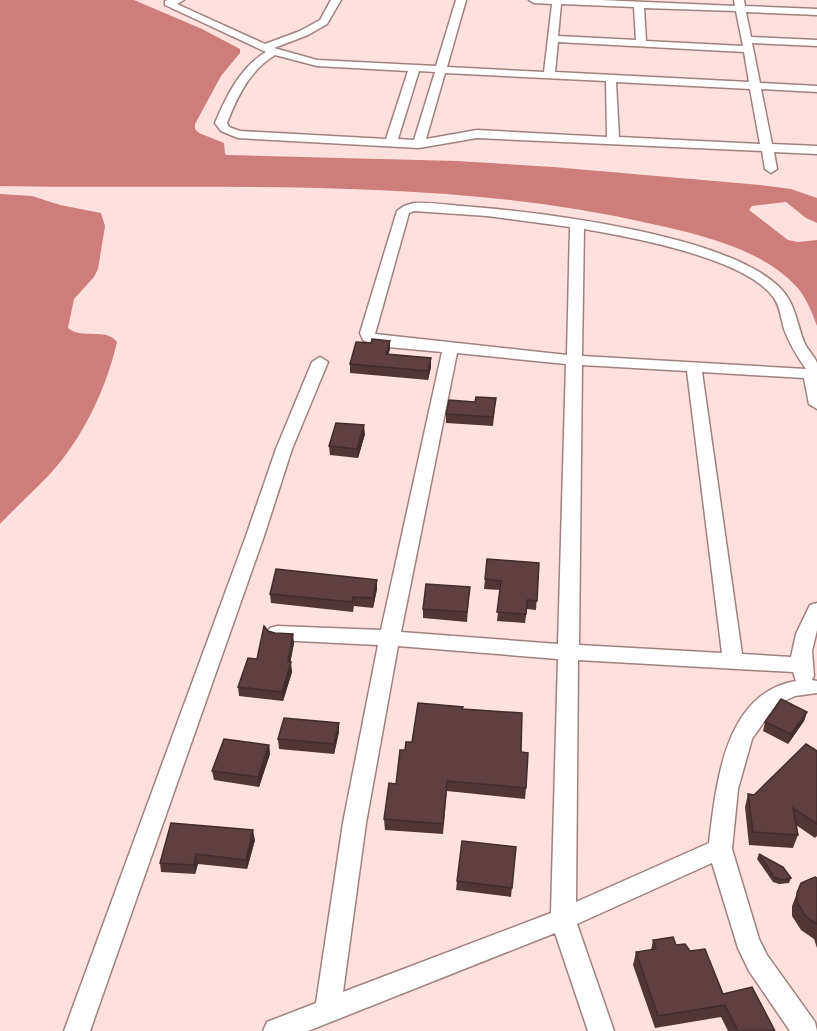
<svg xmlns="http://www.w3.org/2000/svg" width="817" height="1031" viewBox="0 0 817 1031" font-family="Inter,sans-serif">
  <style>
    .water { fill: #cd7d7b }
    .lines { fill: none; stroke-linecap: round; stroke-linejoin: round }
    .street-casing { stroke: #a1817f; stroke-width: 3 }
    .street { fill: #fff; fill-rule: evenodd }
    .wall { fill: #503736 }
    .shaded-wall { fill: #412d2c }
    .building { fill: #5d403f; stroke: #412d2c; stroke-width: 1.5 }
  </style>
  <rect width="100%" height="100%" fill="#fee0de"/>
  <path class="water" d="M0 0H134L202 29 240 49V53L221 76 195 124V129L199 133 224 143 225 154 227 155 457 161 553 167 760 185 791 189 817 198V223L806 218 786 202 752 206 749 210 788 240 798 242 817 240V326C812 312 806 297 796 286 760 248 701 235 652 224 438 175 218 190 0 186Z
    M0 194 32 196 60 205 101 213 105 226 98 269 94 277 74 299 68 328C82 340 106 327 117 342 106 389 83 438 50 474 34 491 16 507 0 524Z"/>
  <g class="lines">
    <defs>
      <path id="street" d="M168 0H184L177 4 265 44 300 31 320 20 331 0H341L327 24 308 35 274 48 317 60 436 66 456 0H466L447 67 544 72 552 4 534 3 529 0H601L735 6 734 0H744L745 6 817 9V15L746 12 751 37 817 40V46L752 43 760 83 817 86V92L761 89 772 144 817 146V154L774 152 777 169 771 173 765 169 762 151 477 138 419 148 238 138 221 131 215 123C226 97 240 67 266 52L165 5V1ZM561 4 634 7 636 40 558 36ZM644 8 736 11 743 46 646 41ZM558 42 744 52 749 82 555 72ZM275 55 317 66 408 71 386 139 240 131 229 127 227 123C237 97 250 70 275 55ZM419 71 435 72 414 140 398 139ZM445 73 606 81 607 137 477 130 426 139ZM616 82 750 89 760 144 619 137Z
        M414 203C434 202 454 206 474 207 546 213 734 236 782 290 796 305 797 326 805 344 808 350 815 357 817 363 817 376 817 395 817 409L809 404 804 378 702 372 742 654 791 657 796 634 810 605 817 603V630L812 651 814 676 812 680 817 681V693L795 696 780 703 768 716 752 739 738 789 732 849 759 939 767 955 815 1022 817 1031H790L749 971 738 948 712 863 577 924 614 1031H588L555 933 308 1031H263L267 1022 316 1003 343 823 378 645 277 640 270 638 267 633 270 628 277 626 381 630 442 352 377 346 363 340 360 333 397 211 404 206ZM414 211 487 216 570 227 567 355 375 334 409 213ZM584 229C631 237 746 258 774 298 780 307 781 318 784 329 789 343 797 356 806 369L582 356ZM457 353 566 364 558 644 401 632ZM582 365 687 371 722 653 579 645ZM398 646 558 659 551 913 343 992 366 823ZM578 660 793 672 796 681C724 693 716 785 709 843L576 902Z
        M320 357 328 362 292 449 264 536 90 1031H64L246 536 276 449 312 362Z"/>
    </defs>
    <use href="#street" class="street-casing"/>
    <use href="#street" class="street"/>
  </g>
  <path class="wall" d="M390 349 388 354 431 358V367L428 380 350 373V364Z
    M496 398 493 426 446 423V414Z
    M365 434 358 458 330 455 329 446Z
    M539 563 536 610 527 609 525 623 497 621 500 590 484 589 485 579Z
    M377 580V589L373 608 354 606 353 612 271 603 270 594Z
    M469 597 467 622 423 618V609Z
    M268 631 294 643 290 662 292 672 283 701 239 696 238 687 257 659Z
    M462 709 521 752 526 788 525 799 447 791 443 834 385 830 384 819 396 784 405 750Z
    M807 712 804 721 788 744 763 731 765 722Z
    M339 732 334 754 279 749 278 739Z
    M269 745 270 754 259 787 214 780 212 771Z
    M817 751V836L815 838 796 825 798 835 793 848 749 845 745 807 748 794 754 795Z
    M255 840 247 869 198 864 195 874 161 872 160 863Z
    M516 847 511 897 456 890 457 881Z
    M759 854 791 878 789 883 779 884 773 882 757 859Z
    M817 878V948L814 939 801 930 792 916V906L797 893Z
    M653 940 676 945 723 994 775 1031H728L721 1017 655 1028 633 965 636 952 651 950Z"/>
  <path class="shaded-wall" d="M390 341V349L386 363V354Z
    M431 358V367L428 380V371Z
    M364 425 365 434 358 458 357 449Z
    M377 580V589L373 608V598Z
    M293 634 294 643 290 665 291 662 292 672 283 701 282 692Z
    M807 712 804 721 788 744 791 734Z
    M339 723V732L334 754V744Z
    M269 745 270 754 259 787 258 777Z
    M253 830 255 840 247 869 246 860Z
    M196 854 198 864 195 874 194 865Z"/>
  <path class="building" d="M372 339 390 341 386 354 431 358 428 371 350 364 356 342 371 343Z
    M476 397 496 398 493 417 446 414 449 400 475 402Z
    M336 423 364 425 357 449 329 446Z
    M487 559 539 563 537 601 527 600 526 614 497 612 501 581 485 579Z
    M276 569 377 580 373 598 353 597 352 602 270 594Z
    M426 584 470 587 467 612 423 609Z
    M264 626 268 631 275 633 293 634 288 662H291L282 692 238 687 248 658 257 659Z
    M781 699 807 712 791 734 765 722Z
    M418 703 463 707 462 709 522 713 521 752 528 753 526 788 447 781 443 824 384 819 389 783 396 784 400 750H405L406 742H412Z
    M284 718 339 723 334 744 278 739Z
    M224 739 269 745 258 777 212 771Z
    M806 744 817 751V824L793 808 798 835 753 832 748 794 754 795Z
    M171 823 253 830 246 860 196 854 194 865 160 863Z
    M462 841 516 847 512 888 457 881Z
    M759 854 783 867 791 878 780 880 774 877Z
    M815 877 817 878V924L806 917 797 902V893L801 883Z
    M673 937 676 945 685 944 690 951 705 949 723 994 752 987 775 1031H738L725 1005 658 1016 636 952 656 949 653 940Z"/>
</svg>
